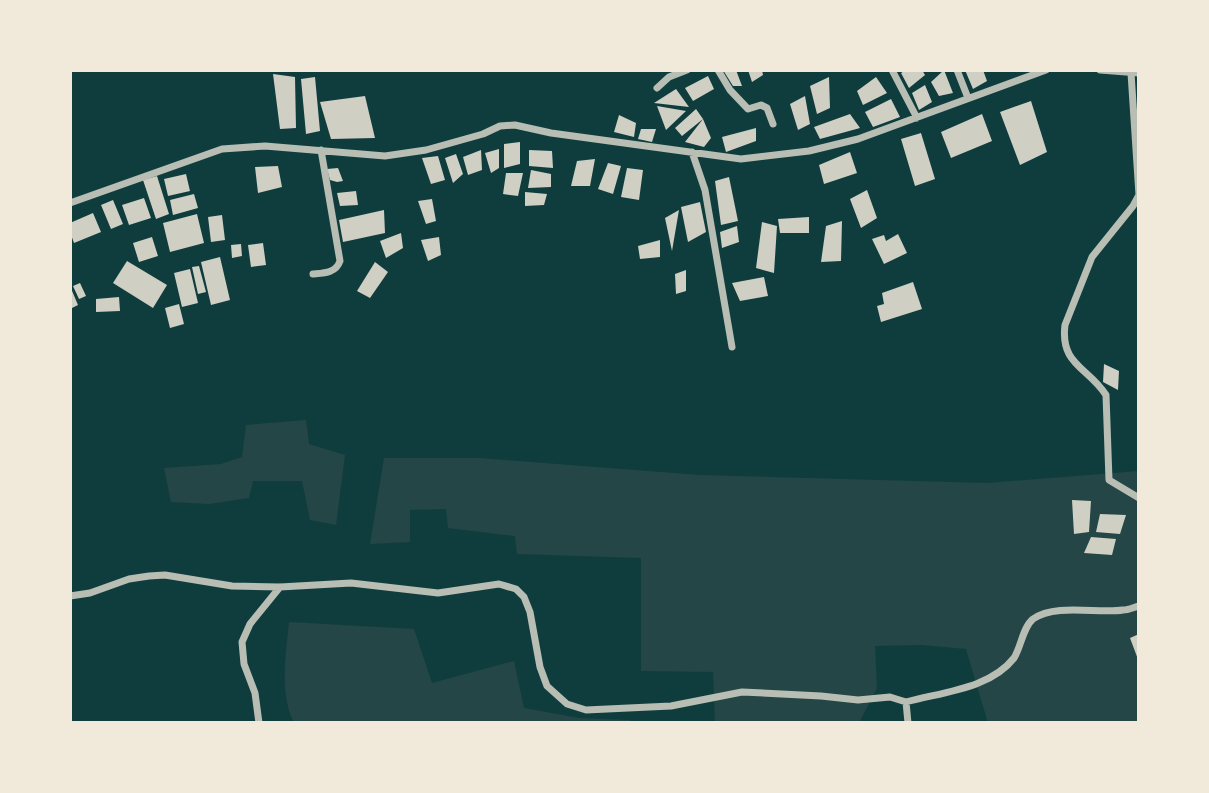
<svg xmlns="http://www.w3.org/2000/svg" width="1209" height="793" viewBox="0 0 1209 793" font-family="'Source Serif 4',serif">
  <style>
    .green { fill: #244646 }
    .building { fill: #cfcfc3 }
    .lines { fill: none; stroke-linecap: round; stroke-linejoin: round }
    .minor { stroke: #b8beb3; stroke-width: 7 }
  </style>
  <rect width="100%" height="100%" fill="#0f3d3e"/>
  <path class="green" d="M306 420 309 444 345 455 336 525 310 520 302 481H253L249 498 209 504 171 502 164 468 221 464 242 457 246 425Z
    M384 458H479L700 475 987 483 1139 471V723H988L966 649 922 645 875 646 877 688 859 723H715L713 672 641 671V558L517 554 515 536 448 528 446 509 410 510V542L370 544Z
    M289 622 414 629 432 683 514 661 524 708 579 718 629 720 635 723H294C279 693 286 654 289 622Z"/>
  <path class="building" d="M723 70H736L742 86H733Z
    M748 70H762L763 75 752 82Z
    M906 70H922L925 75 909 88 901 73Z
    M944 70 953 93 939 96 931 82Z
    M965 70H983L987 81 973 89Z
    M273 74 295 77 296 128 280 129Z
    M708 76 714 89 693 101 685 88Z
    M315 77 320 131 306 134 301 79Z
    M829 77 830 108 817 114 810 86Z
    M876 77 887 93 863 105 857 91Z
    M925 85 932 102 919 110 912 93Z
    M676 89 689 107 654 103Z
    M365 96 375 138 331 139 320 102Z
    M805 96 810 124 798 130 790 104Z
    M891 99 900 117 873 127 865 112Z
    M1031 101 1047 152 1020 165 1000 112Z
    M657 106 686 111 666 130Z
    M696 109 703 119 711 138 704 147 685 142 703 119 682 136 675 128Z
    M850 114 860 128 820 139 814 127Z
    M982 114 992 141 951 158 941 132Z
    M619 115 636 123 634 137 614 132Z
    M756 128V141L726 152 722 137Z
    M641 129H656L652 142 638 139Z
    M921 133 935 179 915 186 901 139Z
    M520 142V164L504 168V144Z
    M499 149V168L491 173 485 153Z
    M481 150 482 170 468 175 463 157Z
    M529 150 552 151 553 168 529 166Z
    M850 152 857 173 824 184 819 165Z
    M456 154 463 174 453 183 445 158Z
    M438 156 445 180 431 184 422 158Z
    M595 159 590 186H571L577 161Z
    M608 163 621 166 613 194 598 189Z
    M278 166 282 187 258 193 255 167Z
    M338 168 343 181 337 182 330 180 327 169Z
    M627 168 643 170 639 200 621 197Z
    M531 170 551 174V187L528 188Z
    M506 173H523L518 196 503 194Z
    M186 174 190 191 168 196 164 179Z
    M157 176 169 214 156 219 143 180Z
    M729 177 738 221 721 225 715 181Z
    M867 190 877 218 861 228 850 199Z
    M356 191 358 205 340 206 337 193Z
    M525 192 547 194 544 205 525 206Z
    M194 194 198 208 173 215 170 200Z
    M144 198 151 218 129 225 122 205Z
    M432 199 436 221 426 224 418 201Z
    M113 200 123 224 111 229 101 205Z
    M700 202 706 232 688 242 681 207Z
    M384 210 385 233 343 242 339 220Z
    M679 210 672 251 665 218Z
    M93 213 101 232 74 243 70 232V223Z
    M197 214 204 243 170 252 163 223Z
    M222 215 225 240 211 242 208 217Z
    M809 217V233H780L778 219Z
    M842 221 841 261 821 262 826 226Z
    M762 222 777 226 774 273 756 268Z
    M737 226 739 242 722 248 720 232Z
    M401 233 403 248 386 258 380 241Z
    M898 234 907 253 884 264 872 239 884 235 886 241Z
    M152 237 158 256 139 262 133 243Z
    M439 237 441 255 428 261 421 240Z
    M660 240V257L640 259 638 246Z
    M263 243 266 265 251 267 248 245Z
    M241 244 242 256 232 258 231 245Z
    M220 257 230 300 211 305 201 262Z
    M127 261 167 285 153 308 113 283Z
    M375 262 388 272 370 298 357 291Z
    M199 266 206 292 198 294 192 267Z
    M190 269 198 303 182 307 174 273Z
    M686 270V291L676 294 675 274Z
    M764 277 768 296 740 301 732 283Z
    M913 282 922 309 881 322 877 306 884 304 882 293Z
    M80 283 86 296 79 299 73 286Z
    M70 286 78 305 70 309Z
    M119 297 120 311 96 312V299Z
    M179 304 184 324 170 328 165 308Z
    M1104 364 1119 371 1118 390 1103 382Z
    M1072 500 1091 501 1089 532 1074 534Z
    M1100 514 1126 515 1120 534 1096 532Z
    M1091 537 1116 539 1112 555 1084 553Z
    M1139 634V662L1130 638Z"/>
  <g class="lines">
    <path class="minor" d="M718 70 730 90 748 109 761 105 767 108 773 124
      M892 70 917 118
      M957 70 968 98
      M1100 70 1139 73
      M1131 73 1139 195 1133 206 1092 257 1065 325C1060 365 1088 367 1106 395L1109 480 1139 498
      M657 88 669 77 687 70
      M692 152 705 190 732 347
      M70 203 222 149 265 146 385 156 426 150 483 134 500 126 515 125 551 133 741 159 809 151 858 139 1046 70
      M313 274C324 273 336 273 340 261L321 150
      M70 596 90 593 129 579 149 576 165 575 232 586 280 587 351 583 438 593 499 584 516 589 524 597 530 612 540 667 547 686 567 704 586 710 671 706 742 692 821 696 858 700 890 697 906 702 908 723
      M906 702C942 692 990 689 1014 658 1021 647 1023 627 1033 619 1056 603 1098 614 1123 610 1129 610 1134 607 1139 606
      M259 723 255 693 244 664 242 642 250 624 280 587"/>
  </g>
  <rect width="1209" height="793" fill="none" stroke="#f1e9da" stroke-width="144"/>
</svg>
